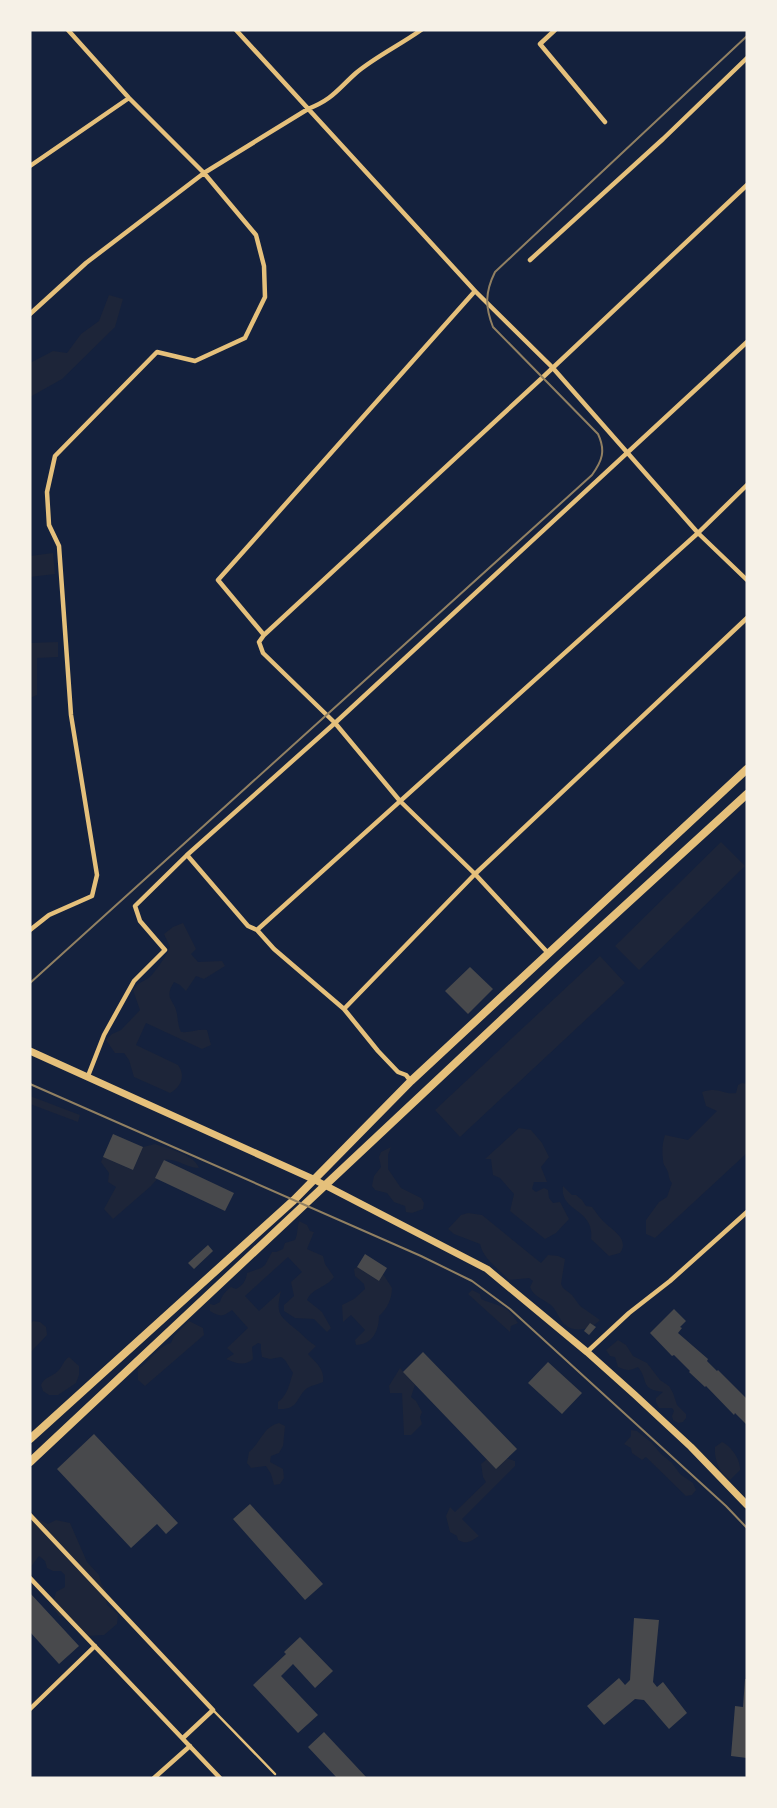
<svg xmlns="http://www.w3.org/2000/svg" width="777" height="1808" viewBox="0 0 777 1808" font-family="'DejaVu Sans',sans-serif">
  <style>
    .green { fill: #1d2539 }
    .building { fill: #48494c }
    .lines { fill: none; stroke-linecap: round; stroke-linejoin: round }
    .service { stroke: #e5c07b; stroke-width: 2.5 }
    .minor { stroke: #e5c07b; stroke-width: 4.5 }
    .secondary { stroke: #e5c07b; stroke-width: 7 }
    .trunk { stroke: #e5c07b; stroke-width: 8 }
    .tram { stroke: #918062; stroke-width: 2 }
  </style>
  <rect width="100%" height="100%" fill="#14213d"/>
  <path class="green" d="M109 295 123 299 115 327 62 379 30 397V363L53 351 67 353 81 334 99 321Z
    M53 553 55 574 30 577V556Z
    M58 642V657L37 658V695L30 698V643Z
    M721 842 745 866 639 970 615 946Z
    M183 923 196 949 191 954 198 962 222 961 225 966 204 979 196 976 186 991 180 985 174 982C163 999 175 1000 177 1014 178 1021 178 1025 181 1032 190 1033 197 1029 207 1030L211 1045 202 1049 146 1023 136 1045 178 1065C186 1076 181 1087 170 1093L134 1077 129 1060 124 1053H115L106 1040 112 1034 121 1030 140 1010 133 990C139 981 144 982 151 976 156 970 168 954 170 947L164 934 173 927Z
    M600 956 625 983 460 1137 435 1110Z
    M742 1083 747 1084V1153L655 1238 646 1234V1220L659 1202 667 1197 672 1183C669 1180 669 1176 668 1172 666 1167 663 1165 663 1160 662 1152 662 1144 665 1135L688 1140 717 1111 706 1106 702 1092C720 1086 722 1095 736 1093L738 1085Z
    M30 1096 80 1115 78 1122 30 1104Z
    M519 1128 531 1130 542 1143 549 1157 541 1167 547 1182H534L532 1189 536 1192 544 1188 548 1190 549 1198 553 1203 560 1202 569 1219 556 1233 545 1239 510 1211 514 1194 500 1178 493 1175 491 1159H485Z
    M155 1144C167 1148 195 1155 199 1168 187 1168 177 1158 164 1160L157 1179 151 1186 113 1219 104 1209 116 1187 108 1182 109 1173 101 1162 103 1157 133 1170 143 1147Z
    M391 1147 388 1155V1169L401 1188 421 1198 424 1203 423 1209 412 1213 406 1212 405 1206 394 1202 387 1193 375 1190 372 1186 374 1176 381 1167 379 1157 381 1152Z
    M563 1186 572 1195H576L582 1200 586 1206 592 1207C596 1212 599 1217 603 1221 612 1230 630 1239 620 1253L609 1256 591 1239C595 1208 559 1212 563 1186Z
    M468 1213 482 1215 541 1263 548 1255 558 1256 565 1259 561 1284 563 1288 572 1295 580 1306 600 1320C592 1329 575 1334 564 1324 559 1319 557 1311 551 1305 543 1299 534 1297 530 1287L533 1281 529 1278 509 1280C499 1269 483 1259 480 1244L454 1234 448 1229 461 1215Z
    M299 1221 307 1225 310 1231 314 1232 307 1249 323 1256 325 1264 334 1277C326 1288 312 1288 307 1300L322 1312 331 1328 327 1332 314 1319 295 1318 284 1311V1305L294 1296 291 1282 302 1272 288 1257 245 1296 259 1311 281 1291C275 1315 280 1316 298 1331 304 1336 309 1342 316 1346L308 1354C316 1363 325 1369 323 1382 317 1385 311 1385 306 1389 295 1399 299 1410 278 1409V1402C288 1395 289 1384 293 1373L285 1360 281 1357 270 1359 262 1357 261 1350V1344L258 1343 252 1347 253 1359C244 1367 236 1363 226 1359L234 1354 227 1348 248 1328 232 1310C223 1317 220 1317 210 1311V1304L214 1305 220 1302C222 1295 225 1292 231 1287L236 1289C243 1285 246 1281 247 1273L261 1268 265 1265 272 1252H276L283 1249 285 1243 295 1240C298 1234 297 1228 299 1221Z
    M357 1267 379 1281 383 1274 392 1288C392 1299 387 1309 379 1316 379 1331 372 1345 356 1345L355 1340 365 1330 351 1315 343 1322 342 1305 354 1299 365 1289 364 1284 355 1276 354 1269Z
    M472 1290 480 1294 481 1299C499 1307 506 1303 518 1323L511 1326 510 1332 468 1294Z
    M33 1321 40 1322 46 1327 47 1335 30 1353V1324Z
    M189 1321 203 1328 204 1335 145 1386 138 1380V1369C151 1361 156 1347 171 1343L174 1336Z
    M618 1340 626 1345 633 1356 647 1363 660 1380 669 1386 673 1393 677 1405 686 1414V1418L683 1422 678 1423 673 1420 672 1416 674 1411 672 1408H659L656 1402V1398L663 1392C639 1389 649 1380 638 1367 630 1371 627 1371 618 1367L615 1357 610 1356 606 1350Z
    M69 1357 79 1366V1375L76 1383 58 1395H49L43 1391 41 1385C45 1376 52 1377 58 1371 63 1366 63 1361 69 1357Z
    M400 1368 415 1385 411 1397 416 1401 422 1412 420 1417 422 1424 411 1435H404L402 1393H390L389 1386Z
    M279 1423 285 1426 283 1446 279 1453 271 1456 270 1462 283 1469 284 1478 280 1484 274 1485 271 1474 266 1466 251 1468 247 1463 249 1452C261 1442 263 1427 279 1423Z
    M631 1430 637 1431 652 1443 660 1453 672 1463 680 1474 693 1483 696 1490 692 1495 686 1496 646 1457 642 1460 632 1453 631 1448 624 1444 631 1436Z
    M722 1442C731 1446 741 1460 740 1470L730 1480C719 1473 714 1459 715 1447Z
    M487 1459H509L515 1461V1466L462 1519 479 1536C471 1541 467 1545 458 1540L457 1536 450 1532 446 1516 450 1507 455 1512 486 1482 483 1477 481 1464Z
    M34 1517 48 1524 56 1520 70 1523 87 1562 99 1575 101 1583 106 1591 107 1605 118 1614 117 1624 104 1635 88 1636 71 1618 59 1616 52 1607 56 1592 65 1587V1575L61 1571H53L47 1568 45 1561 39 1556 30 1568V1519Z"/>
  <path class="building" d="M470 967 493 989 468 1014 445 991Z
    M113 1134 143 1147 133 1170 103 1157Z
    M164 1160 234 1193 225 1211 155 1178Z
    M208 1245 213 1251 194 1269 188 1263Z
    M365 1254 387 1268 379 1281 357 1267Z
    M674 1309 686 1321 680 1327 682 1328 678 1333 708 1359 707 1361 717 1371 718 1370 747 1399V1425L735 1413 734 1415 706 1386 705 1387 689 1372 690 1371 674 1355 672 1356 650 1333Z
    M590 1323 596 1327 589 1335 584 1331Z
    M423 1352 517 1449 496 1469 403 1372Z
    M548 1362 582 1393 562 1414 528 1383Z
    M94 1434 178 1523 166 1534 157 1524 131 1548 57 1469Z
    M250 1504 323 1584 305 1600 233 1519Z
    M30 1593 79 1646 59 1664 30 1632Z
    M634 1618 659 1620 653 1682 657 1687 663 1682 687 1713 669 1729 644 1700 635 1699 604 1725 587 1706 619 1678 625 1685 630 1680Z
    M300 1637 333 1671 315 1688 293 1664 281 1676 318 1715 298 1733 253 1685 286 1654 284 1652Z
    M745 1679H747V1758L731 1756 735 1706 743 1707Z
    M324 1732 367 1778H337L308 1747Z"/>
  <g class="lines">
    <path class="service" d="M213 1710 275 1774"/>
    <path class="minor" d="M236 30 475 291 552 367 698 533 747 580
      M555 30 540 44 605 122
      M30 166 129 98
      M530 260 663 139 747 58
      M475 291 218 580 264 635 259 642 263 653 335 723 400 801 475 874 548 953
      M30 314 86 263 204 173 308 109C333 99 337 90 356 73 375 57 400 45 421 30
      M264 635 542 378 747 185
      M187 855 248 926 257 930 274 949 344 1009 378 1051 398 1072 406 1075 410 1080
      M30 930 49 915 92 896 97 875 71 715 59 546 49 525 47 492 55 456 157 352 195 361 245 338 265 297 264 266 256 235 204 173 129 98 68 30
      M257 930 698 533 747 485
      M344 1009 475 874 747 618
      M88 1076 104 1035 134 981 165 950 140 921 135 906 187 855 335 723 747 342
      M587 1352 629 1313 670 1281 747 1212
      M30 1515 213 1710 183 1738
      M30 1578 220 1778
      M30 1709 95 1646
      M154 1778 190 1746"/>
    <path class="secondary" d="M30 1051 313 1179 487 1269 587 1352 635 1395 691 1447 747 1505"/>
    <path class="trunk" d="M30 1439 294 1200 411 1081 747 769
      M30 1462 561 964 747 794"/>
    <path class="tram" d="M30 983 592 475C602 461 606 451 598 434L493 327C485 307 485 292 495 272L747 36
      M30 1084 421 1256 472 1281 510 1309 726 1506 747 1528"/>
  </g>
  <rect width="777" height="1808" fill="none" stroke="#f6f1e7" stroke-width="63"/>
</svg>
